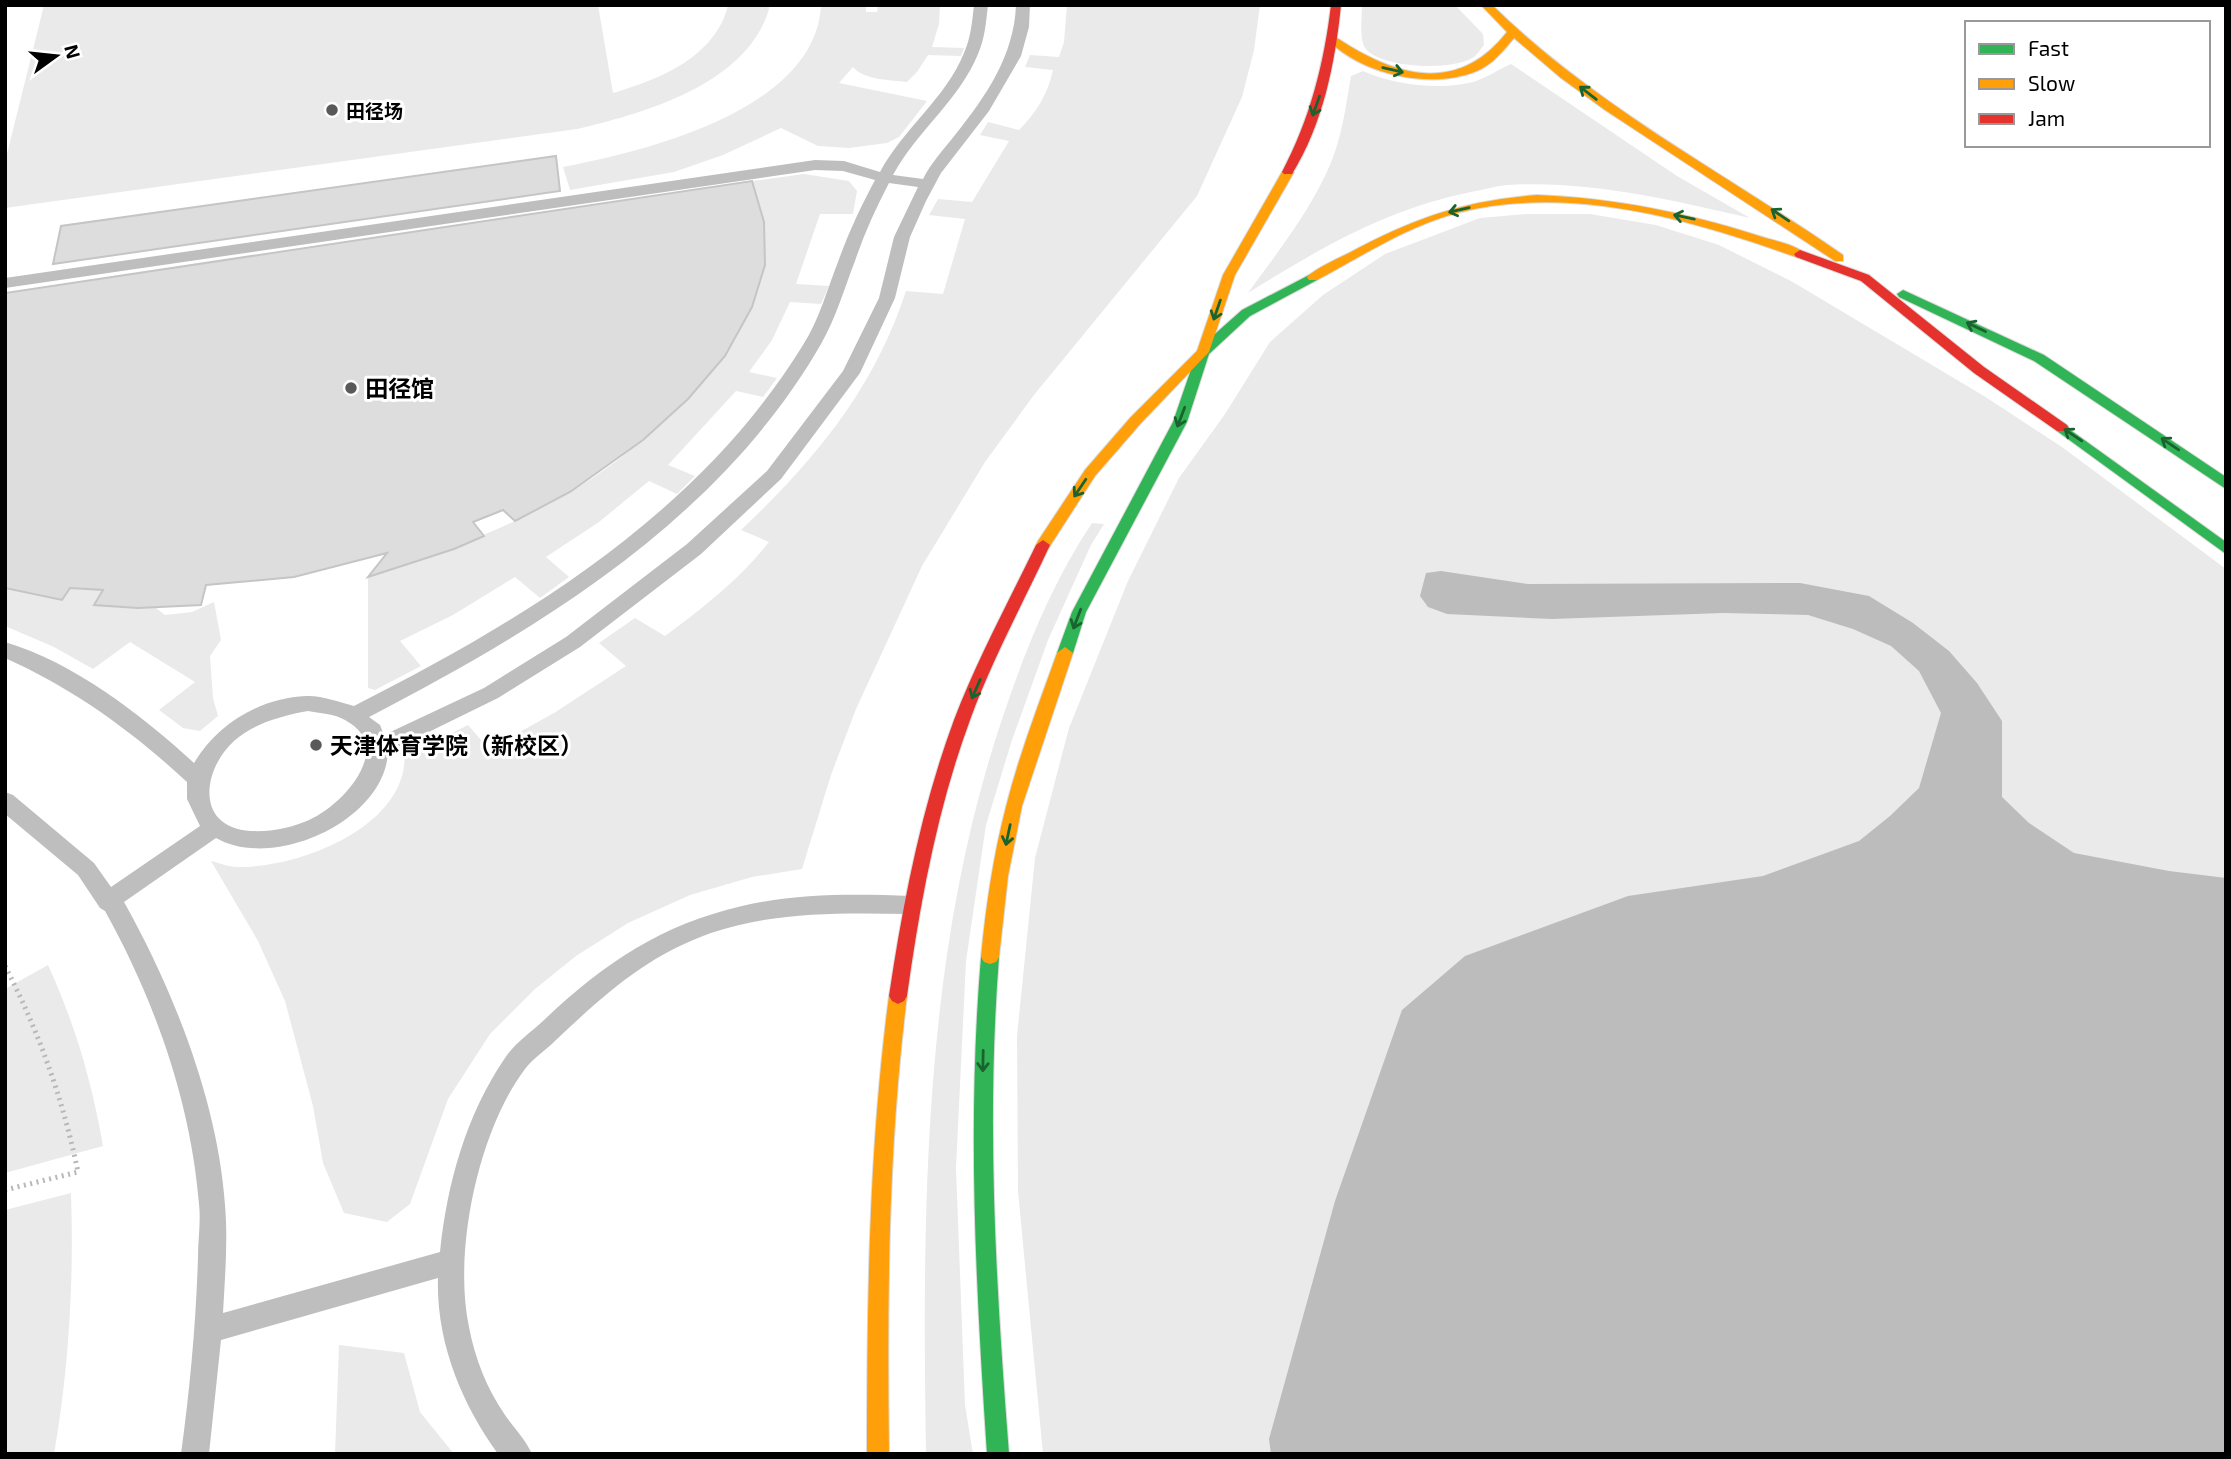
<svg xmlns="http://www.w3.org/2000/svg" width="2231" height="1459" viewBox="0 0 2231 1459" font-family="'Exo 2','Noto Sans SC',sans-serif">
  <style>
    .green { fill: #eaeaea }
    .water { fill: #bcbcbc }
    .building { fill: #ddd; stroke: #c5c5c5; stroke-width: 2 }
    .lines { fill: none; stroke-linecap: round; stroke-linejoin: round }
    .fast-casing { stroke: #dbdbdb; stroke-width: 2 }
    .slow-casing { stroke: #dbdbdb; stroke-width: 2 }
    .jam-casing { stroke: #dbdbdb; stroke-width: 2 }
    .path { stroke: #b8b8b8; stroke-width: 5; stroke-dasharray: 2 4.5; stroke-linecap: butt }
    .lane { fill: #bebebe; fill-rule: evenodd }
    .fast { fill: #30b455; fill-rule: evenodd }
    .slow { fill: #ff9f0a; fill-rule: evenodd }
    .jam { fill: #e5322d; fill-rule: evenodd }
    .oneway { stroke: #1a632f }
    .poi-dot { fill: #595959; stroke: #fff; stroke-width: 2.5 }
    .labels { text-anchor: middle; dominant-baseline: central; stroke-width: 6; stroke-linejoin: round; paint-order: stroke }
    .far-poi-label { font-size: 19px; font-weight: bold; fill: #000; stroke: #fff; text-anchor: start }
    .poi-label { font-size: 23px; font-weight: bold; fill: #000; stroke: #fff; text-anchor: start }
  </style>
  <rect width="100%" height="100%" fill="#fff"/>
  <path class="green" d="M44 5H598L613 93C658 80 716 57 728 5H770C751 83 645 113 577 129L5 208V162Z
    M821 5H866V12H877L878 5H940L939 24 932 47 964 48 961 56 928 55 917 72 907 82C891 80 863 80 853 67L839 83 927 101 899 137 887 143 849 148 818 146 781 128 723 155 674 172 570 190 563 167C646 151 816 110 821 5Z
    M1067 5H1260L1254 50 1242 97 1197 196 1034 395 985 462 922 566 856 709 831 775 802 869 752 877 690 895 628 923 576 956 535 989 490 1034 448 1099 410 1204 387 1222 344 1213 323 1163 313 1106 285 1001 258 941 211 861C219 863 229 867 237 867 292 868 382 836 401 779 404 772 404 764 405 757L468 725 489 749 554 713 626 666 599 643 635 618 665 636C702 609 741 578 769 542L741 530C815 460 874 389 906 291L943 294 965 219 929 215 938 199 972 202 1009 141 980 135 988 122 1019 130C1036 113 1048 94 1053 70L1025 67 1030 55 1059 57 1064 42Z
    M1362 5H1455L1483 34 1484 45C1481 48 1478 54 1474 57 1453 71 1381 69 1365 48 1359 38 1362 17 1362 5Z
    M1511 64 1677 176 1750 218C1672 200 1588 180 1507 185 1495 186 1483 190 1471 192 1387 209 1320 248 1248 293 1278 252 1310 211 1330 165 1342 137 1346 105 1351 76L1363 71C1393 85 1444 91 1476 81 1488 77 1499 69 1511 64Z
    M804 174 849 181 857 191 853 214H820L796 284 829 286 821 304 790 302 772 340 749 372 777 378 763 397 736 391 668 465 695 476 677 494 649 481 599 522 546 557 569 577 540 598 515 577 453 615 400 641 421 666 375 690 368 688V577C465 545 564 509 642 440 658 427 672 410 687 395 699 382 713 370 724 357 732 347 737 335 743 324 770 273 770 236 752 181Z
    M1526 214H1590L1656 225 1719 245 1791 281 1984 396 2062 447 2226 569V1454H1043L1018 1191 1017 1036 1035 858 1069 728 1128 581 1179 478 1225 414 1270 342 1323 295 1385 254 1480 218Z
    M1092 523 1104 524 1091 545 1048 640 1012 740 986 825 966 961 956 1168 965 1405 973 1454H926C922 1201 923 940 1009 699 1030 638 1056 577 1092 523Z
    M5 588 62 600 70 588 103 590 138 608H156L165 615 192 612 214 602 221 640 210 656 213 698 218 716 200 731 183 728 159 710 195 682 130 642 93 669 54 647 5 626Z
    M48 965C75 1024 92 1082 103 1146L5 1173V989Z
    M71 1193C74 1281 69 1368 54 1454H5V1210Z
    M339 1345 404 1353 420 1412 454 1454H335Z"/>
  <path class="water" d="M1441 571 1528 584 1800 583 1869 596 1913 623 1949 651 1977 683 2002 721V797L2029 823 2074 853 2169 871 2226 878V1454H1271L1269 1439 1335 1201 1402 1010 1465 956 1628 896 1763 876 1859 841 1890 816 1919 788 1941 713 1919 671 1891 646 1853 629 1808 615 1723 613 1552 619 1447 614 1428 607 1420 596 1426 573Z"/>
  <path class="building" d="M556 156 560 191 53 264 61 226Z
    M752 181 764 222 765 265 752 307 725 356 688 399 643 440 570 492 515 521 503 510 473 522 484 536 454 549 368 577 387 553 294 577 206 585 201 605 138 608 94 605 103 590 70 588 62 600 5 588V293Z"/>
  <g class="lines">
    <defs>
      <path id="fast" d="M1313 273 1319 277 1317 280 1250 316 1209 354 1187 422 1086 612 1073 653 1070 657H1060L1057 653 1072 612 1173 422 1198 349 1242 310Z
        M1903 290 2044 355 2226 477V489L2034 361 1899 297 1897 294Z
        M2062 424 2226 542V554L2057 431 2055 428 2057 425Z
        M990 950 996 952 999 957C986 1123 996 1288 1009 1454H987C976 1288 967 1123 981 957L984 952Z"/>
      <path id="slow" d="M1481 5H1492C1596 107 1725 173 1843 255V261H1835L1605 110 1561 78 1514 38C1503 51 1493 64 1477 71 1431 90 1363 75 1328 40L1337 38C1396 77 1458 95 1507 32Z
        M1288 169 1294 172 1235 275 1209 352 1141 423 1095 476 1048 549H1038L1036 545 1038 541 1085 470 1131 417 1197 351 1223 275 1282 172Z
        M1537 195C1613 198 1684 212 1756 235 1771 240 1794 244 1806 254L1800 258 1796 257C1689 219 1570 184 1457 213 1408 226 1362 256 1317 280H1309L1307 277C1318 267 1335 260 1349 253 1414 218 1463 201 1537 195Z
        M1065 647 1073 653 1022 806 1008 876 999 957 996 962 990 964 984 962 981 957C986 906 993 857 1006 807 1019 755 1039 704 1057 653Z
        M898 988 904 991 907 996C888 1148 887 1300 889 1454H867C867 1300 869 1148 889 996L892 991Z"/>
      <path id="jam" d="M1331 5H1341C1335 64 1323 124 1292 174H1284L1282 172C1310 119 1324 64 1331 5Z
        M1800 250 1869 275 1984 367 2067 425 2069 428 2067 431H2057L1974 373 1861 281 1796 257 1794 254Z
        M1043 540 1050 545C1023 603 992 660 970 720 937 809 920 903 907 996L904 1001 898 1004 892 1001 889 996C903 903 921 809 954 720 977 660 1008 603 1036 545Z"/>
    </defs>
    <use href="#fast" class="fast-casing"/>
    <use href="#slow" class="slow-casing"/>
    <use href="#jam" class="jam-casing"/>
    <path class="path" d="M5 966C39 1032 63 1099 78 1172L5 1190"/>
    <path class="lane" d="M974 5H988C986 22 985 38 978 54 960 99 917 131 893 175L923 179C931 163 944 149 955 135 986 96 1014 56 1016 5H1030L1029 27 1021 56 989 111 941 173 926 201 910 237 895 298 860 373 781 479 701 554 580 647 498 698 388 752C385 821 273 871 216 838L124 902C174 991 218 1103 225 1205 228 1240 225 1277 223 1313L440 1252C447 1184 466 1115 505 1058 515 1043 530 1033 543 1021 603 964 660 925 742 906 797 893 855 894 911 896L919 898 922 905 919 912 911 914C844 913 775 911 711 933 646 956 605 994 556 1040 546 1050 533 1058 525 1069 478 1131 453 1252 469 1327 475 1359 487 1389 505 1415 514 1428 526 1440 532 1454H498C461 1403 436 1341 438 1278L221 1340 209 1454H181C190 1388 196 1323 198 1257 198 1239 201 1222 199 1204 191 1102 154 999 105 911L100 908 78 875 5 814V792L13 795 94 863 111 887 200 826 187 799V782C132 731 74 689 5 658V642C73 662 142 715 194 763 217 724 260 698 306 696 320 695 340 702 354 706 526 619 699 514 803 345 819 320 827 290 838 262 848 234 861 206 875 180L843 171 815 170 5 288V278L815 160 844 161 880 172C903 129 946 98 964 53 971 37 972 22 974 5ZM889 183 918 187 894 237 879 298 843 371 767 471 687 544 566 637 484 688 384 735 380 725 369 717C543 627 721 518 821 344 836 318 844 289 855 261 864 234 876 208 889 183ZM308 711C319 713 335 714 345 720 396 747 343 805 309 820 291 828 271 832 251 831 195 828 202 770 234 741 255 723 281 716 308 711Z"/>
    <use href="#fast" class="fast"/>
    <use href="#slow" class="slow"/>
    <use href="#jam" class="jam"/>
  </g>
  <defs><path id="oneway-shaft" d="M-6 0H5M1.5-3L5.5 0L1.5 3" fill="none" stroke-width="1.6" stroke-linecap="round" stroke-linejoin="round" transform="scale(1.75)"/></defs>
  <g class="oneway">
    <use href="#oneway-shaft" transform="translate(1393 70) rotate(13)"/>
    <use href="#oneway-shaft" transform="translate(1588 93) rotate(-142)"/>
    <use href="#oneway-shaft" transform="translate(1316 106) rotate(110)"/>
    <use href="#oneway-shaft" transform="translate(1459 210) rotate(167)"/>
    <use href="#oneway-shaft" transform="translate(1780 215) rotate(-146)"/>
    <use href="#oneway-shaft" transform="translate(1684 217) rotate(-168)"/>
    <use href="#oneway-shaft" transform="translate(1217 310) rotate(109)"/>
    <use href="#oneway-shaft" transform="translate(1976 327) rotate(-154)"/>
    <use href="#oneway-shaft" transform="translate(1181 417) rotate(111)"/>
    <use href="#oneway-shaft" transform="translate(2073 435) rotate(-146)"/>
    <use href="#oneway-shaft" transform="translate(2170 444) rotate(-146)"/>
    <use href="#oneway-shaft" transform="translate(1080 488) rotate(124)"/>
    <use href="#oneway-shaft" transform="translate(1077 619) rotate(111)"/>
    <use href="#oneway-shaft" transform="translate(976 689) rotate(114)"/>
    <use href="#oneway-shaft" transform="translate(1008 835) rotate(102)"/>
    <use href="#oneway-shaft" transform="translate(983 1061) rotate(91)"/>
  </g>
  <g class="poi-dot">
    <circle cx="332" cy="110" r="7"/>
    <circle cx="351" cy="388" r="7"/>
    <circle cx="316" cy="745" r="7"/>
  </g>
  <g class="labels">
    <g class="far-poi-label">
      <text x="346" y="110">田径场</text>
    </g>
    <g class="poi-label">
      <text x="365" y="388">田径馆</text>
      <text x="330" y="745">天津体育学院（新校区）</text>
    </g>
  </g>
  <rect width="2231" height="1459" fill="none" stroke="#000000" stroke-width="14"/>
  <rect x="1965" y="21" width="245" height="126" fill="#ffffff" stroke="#999999" stroke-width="2"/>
  <rect x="1979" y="44" width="35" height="10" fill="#30b455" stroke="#999999" stroke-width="2"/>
  <text x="2028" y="56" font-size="21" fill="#000000">Fast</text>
  <rect x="1979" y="79" width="35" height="10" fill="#ff9f0a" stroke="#999999" stroke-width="2"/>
  <text x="2028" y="91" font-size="21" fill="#000000">Slow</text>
  <rect x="1979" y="114" width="35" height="10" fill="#e5322d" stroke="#999999" stroke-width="2"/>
  <text x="2028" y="126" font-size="21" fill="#000000">Jam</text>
  <g transform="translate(56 56) rotate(75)" stroke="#ffffff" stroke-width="5" paint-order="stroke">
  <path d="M0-5L12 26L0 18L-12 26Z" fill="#000000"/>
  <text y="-10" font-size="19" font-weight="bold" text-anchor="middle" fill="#000000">N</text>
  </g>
</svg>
